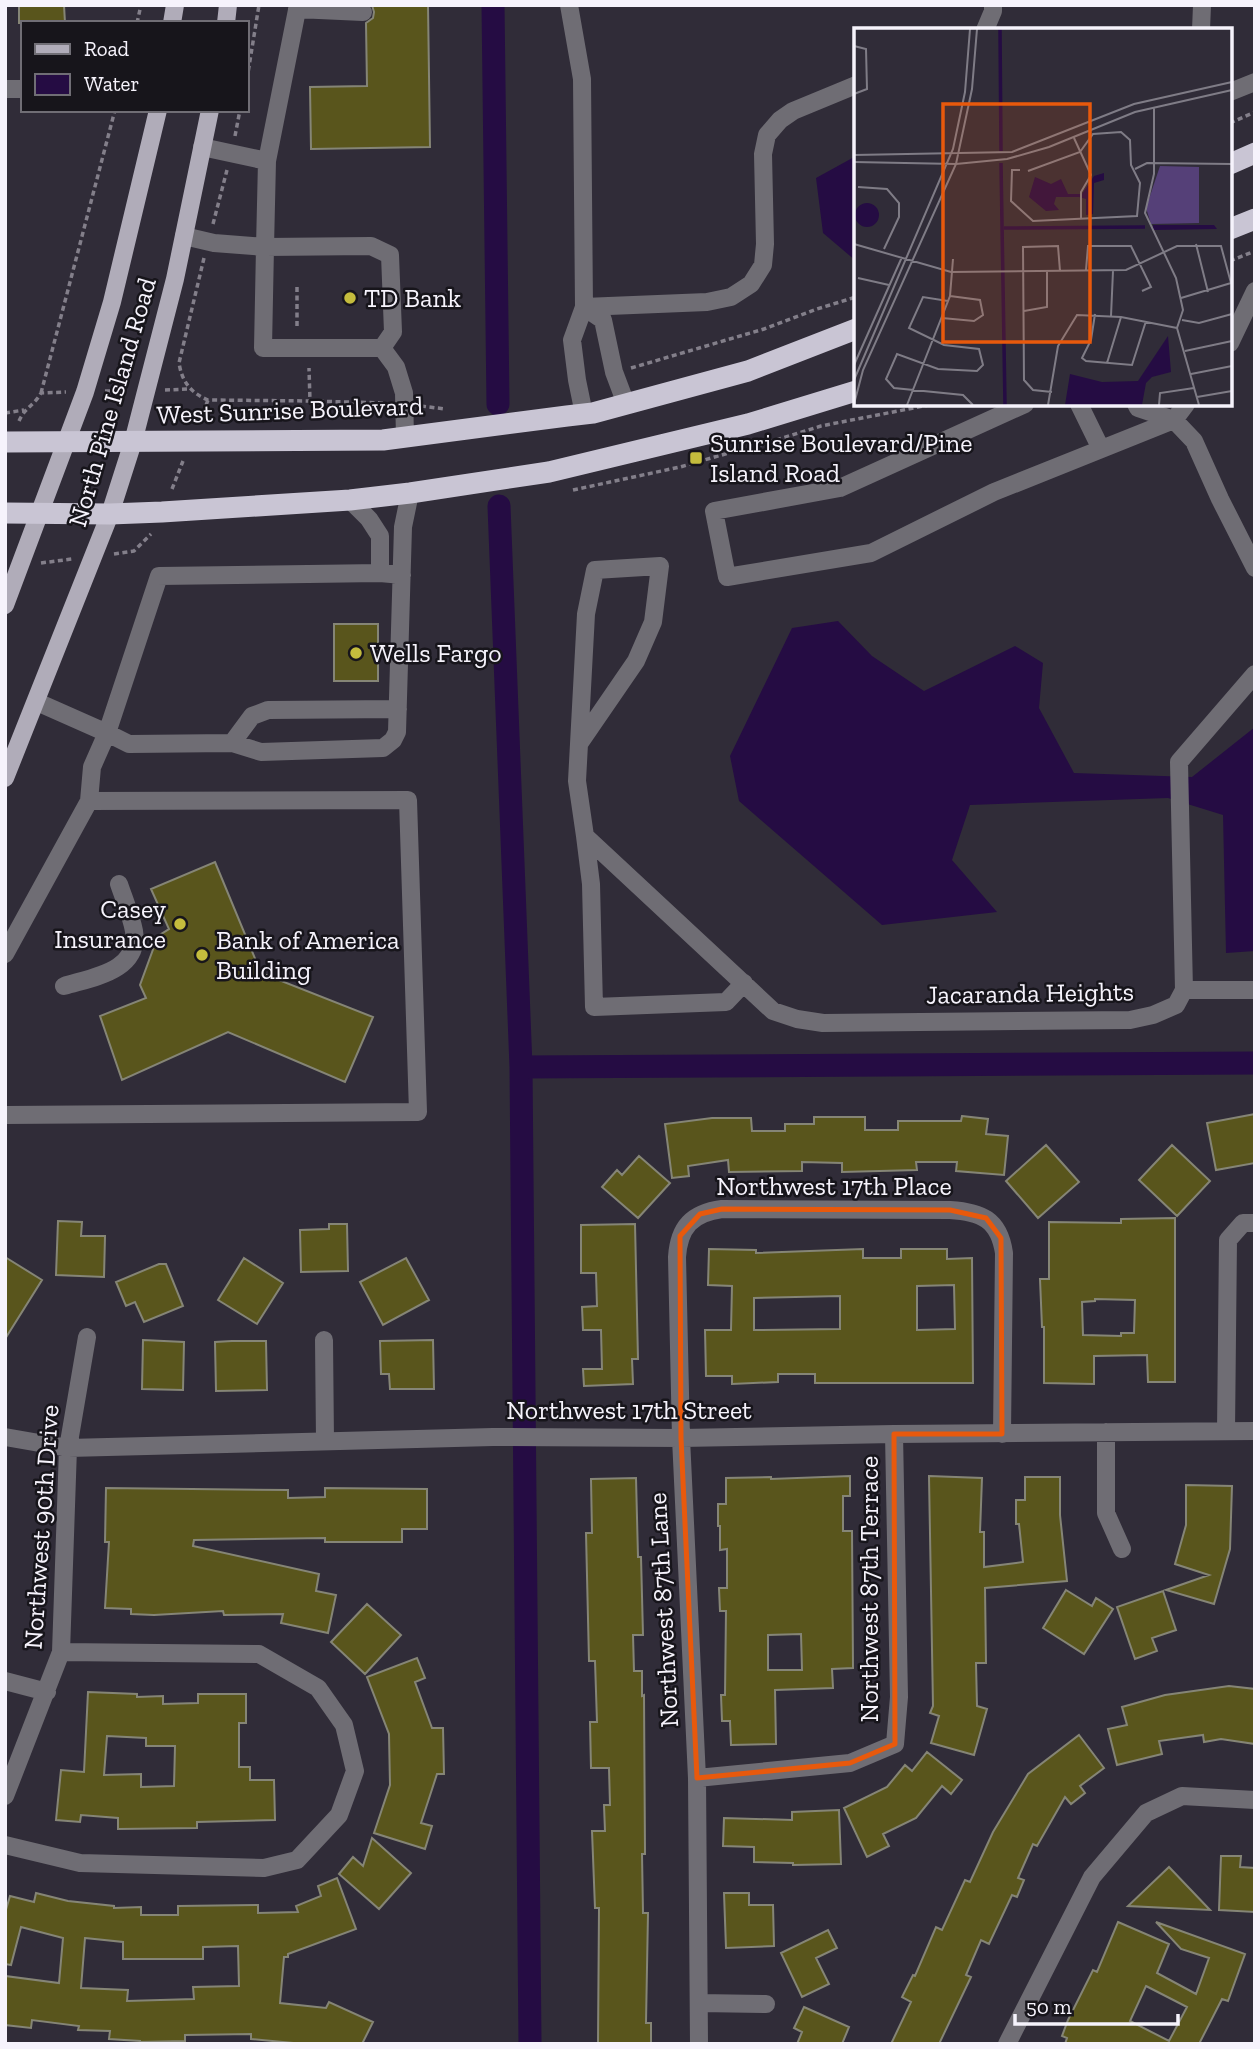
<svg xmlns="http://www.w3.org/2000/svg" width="1260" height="2049" viewBox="0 0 1260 2049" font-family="'Zilla Slab',serif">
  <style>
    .water { fill: #250c43 }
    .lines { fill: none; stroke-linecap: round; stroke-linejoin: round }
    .canal { stroke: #250c43; stroke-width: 23 }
    .building { fill: #59551c; stroke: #858576; stroke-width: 2; fill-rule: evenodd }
    .path { stroke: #837f8a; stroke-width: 3.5; stroke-dasharray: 5 3.5; stroke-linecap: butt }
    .minor { stroke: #6f6d74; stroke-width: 18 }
    .major { stroke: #b0acb9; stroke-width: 18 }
    .highway { stroke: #c9c5d4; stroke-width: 21 }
    .marked { fill: none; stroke: #e8590c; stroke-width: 5; stroke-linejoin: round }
    .poi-dot { fill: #c4bc3d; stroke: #17151b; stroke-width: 2.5 }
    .labels { text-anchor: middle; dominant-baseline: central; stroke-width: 5; stroke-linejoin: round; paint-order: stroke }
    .poi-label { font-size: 26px; fill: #f6f3fc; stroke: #17151b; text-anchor: start }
    .street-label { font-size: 26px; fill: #f6f3fc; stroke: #17151b }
    .inset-river { fill: none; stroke: #250c43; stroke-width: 3.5 }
    .inset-road { fill: none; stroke: #7f7c86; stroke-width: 2 }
    .view { fill: #e8590c; fill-opacity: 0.15; stroke: #e8590c; stroke-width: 3.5 }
    .inset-edge { fill: none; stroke: #f6f3fc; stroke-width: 3.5 }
  </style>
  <rect width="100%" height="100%" fill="#302c38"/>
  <path class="water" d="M856 156V261L823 233 816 178Z
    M838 621 872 656 924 691 1015 646 1043 663 1039 708 1074 773 1192 777 1255 727V951L1226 953 1223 815 1168 798 970 805 952 860 997 912 882 925 739 801 730 756 792 628Z"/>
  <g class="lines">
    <path class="canal" d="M493 5 498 404
      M499 506 521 1067 530 2044
      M521 1067 1255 1063"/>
  </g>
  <path class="building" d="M19 5H64L65 23H19Z
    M372 5H428L430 147 311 149 310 87 367 86 366 23 373 18 374 12Z
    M334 624H378V681H334Z
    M215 862 261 973 373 1017 345 1082 228 1032 122 1080 100 1016 146 998 140 985 158 936 169 929 151 889Z
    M1255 1114V1163L1216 1170 1207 1123Z
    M962 1116 988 1119 986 1134 1008 1136 1004 1175 956 1171 957 1162H916L917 1170 842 1172V1163L802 1162V1171L729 1172 728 1160 688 1166 689 1176 672 1178 665 1124 712 1118H751L752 1131H785V1124H814V1117H865V1130H898V1121H961Z
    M1046 1145 1079 1182 1038 1218 1006 1181Z
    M1172 1145 1210 1181 1177 1216 1139 1180Z
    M639 1156 670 1183 638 1218 602 1187 617 1170 622 1175Z
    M1175 1218V1382H1148L1147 1355 1094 1356V1384L1044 1383V1327H1042L1040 1279H1049V1222L1121 1223V1219ZM1095 1299 1135 1300 1134 1333H1121V1336L1083 1335 1082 1302 1095 1301Z
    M58 1221 82 1222 81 1236H105L104 1277 56 1275Z
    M329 1224H347L348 1271 301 1272 300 1230 329 1229Z
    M635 1224 638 1359H632L633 1384 584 1386 583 1369H602L601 1330H583L582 1307 597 1306 596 1273H581V1225Z
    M709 1249 756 1250V1253L863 1249V1258H901V1249H947V1259L972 1258 973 1383H815V1374H778V1382L732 1384V1376H706L705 1330H731L732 1286 708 1285ZM954 1285 955 1329 917 1330V1286ZM840 1296V1329L754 1330V1298Z
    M5 1257 42 1280 5 1339Z
    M244 1258 283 1283 257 1324 218 1300Z
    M406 1258 429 1300 383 1325 360 1282Z
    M159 1264H166L183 1306 144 1322 135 1302 126 1306 116 1282Z
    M143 1340 184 1342 183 1390 142 1389Z
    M433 1340 434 1389H390L389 1374H381L380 1341Z
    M232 1341H266L267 1390 216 1391 215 1342Z
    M850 1476V1496H843V1531H852L853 1668 832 1669 833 1688 775 1690 776 1744 731 1745 730 1721H722L721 1695H725L726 1611H720L719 1588H727V1549L720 1550V1526H718V1504H726V1478L771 1477V1479ZM801 1634 802 1670H768V1635Z
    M929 1476 982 1478 980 1532H984V1567L1023 1562 1019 1524H1016V1500H1025V1477H1060V1515L1067 1581 985 1588 986 1663H976L977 1706 987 1709 974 1755 931 1743 939 1716 930 1713 933 1706Z
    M636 1478 638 1557H641L643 1635H633L634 1671H642V1696L644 1695 645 1854H642L643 1913H648L646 2023H651V2044H598L599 1908H595L592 1831H605L604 1805H610L609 1768H591L590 1722H597L595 1661H589L586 1533H592L591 1479Z
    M1186 1485 1232 1486 1230 1549 1214 1604 1166 1590 1209 1575 1175 1564 1186 1525Z
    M106 1488 288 1490V1498L325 1497V1488L427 1489V1529H402V1542H325V1538L194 1540 193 1546 319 1574 316 1591 336 1595 328 1633 281 1623 283 1614 224 1615 223 1611 154 1615 131 1614V1609L105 1608 109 1542H105Z
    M1066 1590 1092 1606 1096 1598 1113 1609 1084 1654 1043 1628Z
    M1163 1591 1176 1630 1152 1638 1157 1651 1135 1659 1117 1607Z
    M367 1604 401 1635 365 1674 331 1642Z
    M417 1658 425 1678 415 1682 432 1728H443L444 1774H437L421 1823 432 1826 425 1849 374 1833 390 1785 389 1734 367 1677Z
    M1229 1686 1255 1689V1744L1221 1739 1204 1742 1203 1735 1159 1741 1162 1754 1117 1765 1108 1729 1127 1725 1122 1707 1165 1695Z
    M88 1692 137 1694V1697L163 1696V1704L198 1703V1694H246V1723H239V1767H250V1780H274L275 1820 197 1822V1828L118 1829V1818L81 1815 80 1822 56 1820 61 1770 84 1772ZM107 1736 146 1738V1746H175L174 1786 141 1787V1774L104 1775Z
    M1079 1735 1104 1768 1080 1786 1085 1793 1071 1804 1065 1797 1037 1846 1033 1844 1018 1878 1024 1880 1017 1897 1012 1895 989 1944 981 1940 966 1975 971 1977 939 2044H891L911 2002 902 1997 913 1975 915 1976 936 1927 942 1930 965 1880 970 1882 993 1832 1028 1774Z
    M927 1752 962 1780 951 1794 942 1786 916 1818 883 1834 889 1846 867 1857 844 1808 887 1787 905 1765 912 1771Z
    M839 1810 841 1864 793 1865V1863L754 1862V1847L723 1846 724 1818 792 1820V1812Z
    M372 1838 411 1873 379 1909 339 1874 353 1857 363 1866Z
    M1221 1856H1241L1240 1867 1255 1868V1912L1219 1910Z
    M1169 1867 1210 1910 1128 1906Z
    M337 1878 356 1929 288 1954V1957H284L280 2003 326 2008 329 2002 373 2022 362 2044H304L251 2039V2034L185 2035V2041L140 2042V2041L109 2039 110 2031 78 2030 79 2026 32 2020 31 2028 5 2025V1976L59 1983 63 1938 21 1927 11 1965 5 1964V1913L10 1896 34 1902 36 1893 68 1901 114 1906V1908L141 1907V1915H178V1906L258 1905V1913L298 1912 296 1906 321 1896 318 1886ZM85 1938 123 1942V1959H203V1947L238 1946 239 1986 193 1987 194 1999 127 2001 128 1990 81 1988Z
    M724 1893H749V1905H773L774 1946 726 1948Z
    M1118 1922 1169 1944 1157 1973 1196 1994 1209 1958 1181 1949 1156 1922 1245 1954 1228 2001 1222 1999 1199 2044H1065L1067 2038 1062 2036 1068 2020 1093 1970 1097 1972ZM1146 1986 1187 2007 1169 2041 1130 2021Z
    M828 1930 837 1948 816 1958 829 1984 802 1997 781 1953Z
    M804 2007 849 2027 842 2044H797L802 2032 794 2028Z"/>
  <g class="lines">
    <path class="path" d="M137 23 141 5
      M247 79 259 5
      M1230 123 1255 112
      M235 136 240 110
      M213 224 227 170
      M204 258 179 363C182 382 191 393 208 400L310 401 309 368
      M1230 261 1255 251
      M297 287V329
      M631 368 764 329 817 309 856 297
      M165 390 188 389
      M105 391H125
      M41 393 115 110
      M310 401 386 403
      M421 406 445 409
      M5 413 24 410
      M19 421C25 407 34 406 41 393L66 392
      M200 421 208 400
      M760 445 821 426 934 404
      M172 489 183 461
      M573 490 680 467 746 448
      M114 554 134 551 151 534
      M41 563 72 559"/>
    <path class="minor" d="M569 5 582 79 584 307 572 340 577 380 584 414
      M297 9 363 12
      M985 30 993 11V5
      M1201 30 1202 5
      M5 89H23
      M1230 92 1255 82
      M202 147 267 161 298 5
      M184 236 214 243 265 247 267 161
      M371 246 390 255 393 332 382 348H263L265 247Z
      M584 307 707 302 731 297 751 284 763 265 765 244 763 154 767 135 780 120 793 111 856 85
      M584 307 603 320 614 372 626 404
      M1230 343 1255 291
      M382 348 396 367 404 393 405 437
      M1025 404 840 488 714 511 727 577 871 553 994 492 1174 420 1186 404
      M1079 404 1101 449
      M1136 404 1138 408 1174 420 1194 441 1220 499 1255 568
      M350 500 369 519 380 536V573
      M402 575 380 573 159 576 107 733 129 744 232 743 261 752 383 748 393 740 397 732 403 527 410 493
      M37 702 107 733 92 767 89 801
      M232 743 252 716 268 710 398 709
      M579 744 636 661 653 622 660 566 595 570 586 614 577 781 585 836 773 1011 797 1019 823 1023 1130 1020 1153 1015 1176 1005 1184 990 1179 762 1255 674
      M585 836 591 884 594 1007 726 1002 744 983
      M5 954 89 801 408 800 418 1112 5 1115
      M64 986C93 977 140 971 134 931 131 915 124 899 119 884
      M1184 990H1255
      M324 1340 325 1441
      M1226 1431 1228 1240 1243 1223H1255
      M1106 1432V1513L1122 1549
      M5 1437 68 1448 493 1437 681 1438 894 1434 1255 1431
      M5 1681 47 1692
      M697 1778 850 1763 895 1744 899 1697 894 1434
      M5 1796 61 1652 68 1448 87 1337
      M5 1845 80 1863 264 1868 297 1860 339 1815 355 1771 344 1725 318 1688 259 1654 61 1652
      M699 2003 766 2004
      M699 2044 697 1778 681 1438 677 1257C679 1227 692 1213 722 1209L950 1210C981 1212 999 1219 1004 1253L1002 1434
      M1007 2044 1092 1877 1146 1813 1182 1796 1255 1800"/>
    <path class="major" d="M172 23 175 5
      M226 23 228 5
      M5 605 85 392 112 302 158 110
      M5 778 110 514 133 442 175 279 210 110"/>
    <path class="highway" d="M1230 164 1255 153
      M1230 229 1255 219
      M5 442 383 440 567 416 593 413 748 371 856 329
      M5 513 110 514 162 512 350 500 410 493 549 472 748 424 856 391"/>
  </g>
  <path class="marked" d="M722 1209 950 1210 986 1218 1001 1238 1002 1434H894L895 1744 850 1763 697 1778 681 1438 680 1236 700 1214Z"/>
  <g class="poi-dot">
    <circle cx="350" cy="298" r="7"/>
    <rect x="689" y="451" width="14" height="14" rx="3.5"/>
    <circle cx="356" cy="653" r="7"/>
    <circle cx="180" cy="924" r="7"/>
    <circle cx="202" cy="955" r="7"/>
  </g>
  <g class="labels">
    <g class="poi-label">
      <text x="364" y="298">TD Bank</text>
      <text x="710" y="443">Sunrise Boulevard/Pine<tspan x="710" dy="30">Island Road</tspan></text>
      <text x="370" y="653">Wells Fargo</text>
      <text x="166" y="909" text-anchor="end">Casey<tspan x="166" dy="30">Insurance</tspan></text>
      <text x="216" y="940">Bank of America<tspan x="216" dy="30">Building</tspan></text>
    </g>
    <g class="street-label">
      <text transform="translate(112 402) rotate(-74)">North Pine Island Road</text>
      <text transform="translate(290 410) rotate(-2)">West Sunrise Boulevard</text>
      <text transform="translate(1030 993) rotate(-1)">Jacaranda Heights</text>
      <text x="834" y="1186">Northwest 17th Place</text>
      <text x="629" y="1410">Northwest 17th Street</text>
      <text transform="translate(41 1527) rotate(-86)">Northwest 90th Drive</text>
      <text transform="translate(869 1589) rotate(-90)">Northwest 87th Terrace</text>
      <text transform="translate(663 1610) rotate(-93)">Northwest 87th Lane</text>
    </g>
  </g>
  <g transform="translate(854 28)">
    <rect width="378" height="378" fill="#302c38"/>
    <path d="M306 138 345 139V195L297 196 292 180Z" fill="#554078"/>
    <path d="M250 145V152L240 155 239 186 232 187V171L225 169H202L200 176 205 182 192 183 175 169 181 149 197 156 207 151 214 166H228L240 148ZM1 187a12 12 0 1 1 24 0a12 12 0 1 1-24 0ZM299 197H360L363 201 299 202ZM314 308 317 344 298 349 292 355 288 377H211L216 346 248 354 284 353Z" fill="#250c43"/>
    <path class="inset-river" d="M146 1 147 123M147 135 151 377M150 200 291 199"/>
    <path class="inset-road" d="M0 18 12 21 13 61 0 66M300 79V146L291 185 322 250 329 282 323 300M220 110 237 147 227 164V191M0 127 158 124 280 76 378 54M0 134 102 136 153 131 195 119 281 84 378 62M281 141 293 135 378 136M166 142H158L157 173 179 193 283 188 286 155 277 137 276 112 267 104 239 106 226 124 174 143M4 159 33 161 45 175V189L30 221M0 216 97 244 272 242 323 218H367L377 255 327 270M342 216 354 264M232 242 234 218H277L297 259 288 263M4 250 35 257M94 273 69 269 55 300 90 317 125 321 129 337 123 343 84 341 43 326 32 351 40 360 109 367 119 377M170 283 193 279V243M241 286 237 312 228 330 232 333 278 337 292 293M257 288 259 243M88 290 120 293 129 287 126 272 96 268M328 292 345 295 378 286M323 300 345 377M331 323 378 313M253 335 267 289M0 337 48 229M337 346 378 338M0 352 99 121 111 64 116 1M198 364 179 362 170 352 169 219 204 218 206 243M343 369 378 363M0 376 9 342 102 136 118 61 123 1M53 377 96 268 99 231M194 377 204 318 223 287 267 289 323 300M305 377 306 365 340 360"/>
    <path class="view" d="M89 76H236V314H89Z"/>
    <rect width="378" height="378" class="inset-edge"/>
  </g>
  <rect width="1260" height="2049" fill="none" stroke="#f6f3fc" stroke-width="14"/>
  <rect x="21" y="21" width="228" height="91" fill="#17151b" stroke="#706e75" stroke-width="2"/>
  <rect x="35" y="44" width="35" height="10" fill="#b0acb9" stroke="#706e75" stroke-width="2"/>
  <text x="84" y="56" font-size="21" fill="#f6f3fc">Road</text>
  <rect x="35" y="74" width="35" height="21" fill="#250c43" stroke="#706e75" stroke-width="2"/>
  <text x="84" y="91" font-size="21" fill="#f6f3fc">Water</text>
  <path d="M1015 2014v10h163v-10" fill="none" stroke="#f6f3fc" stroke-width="3.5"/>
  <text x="1026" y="2014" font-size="21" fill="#f6f3fc" stroke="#17151b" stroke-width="5" paint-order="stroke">50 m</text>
</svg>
